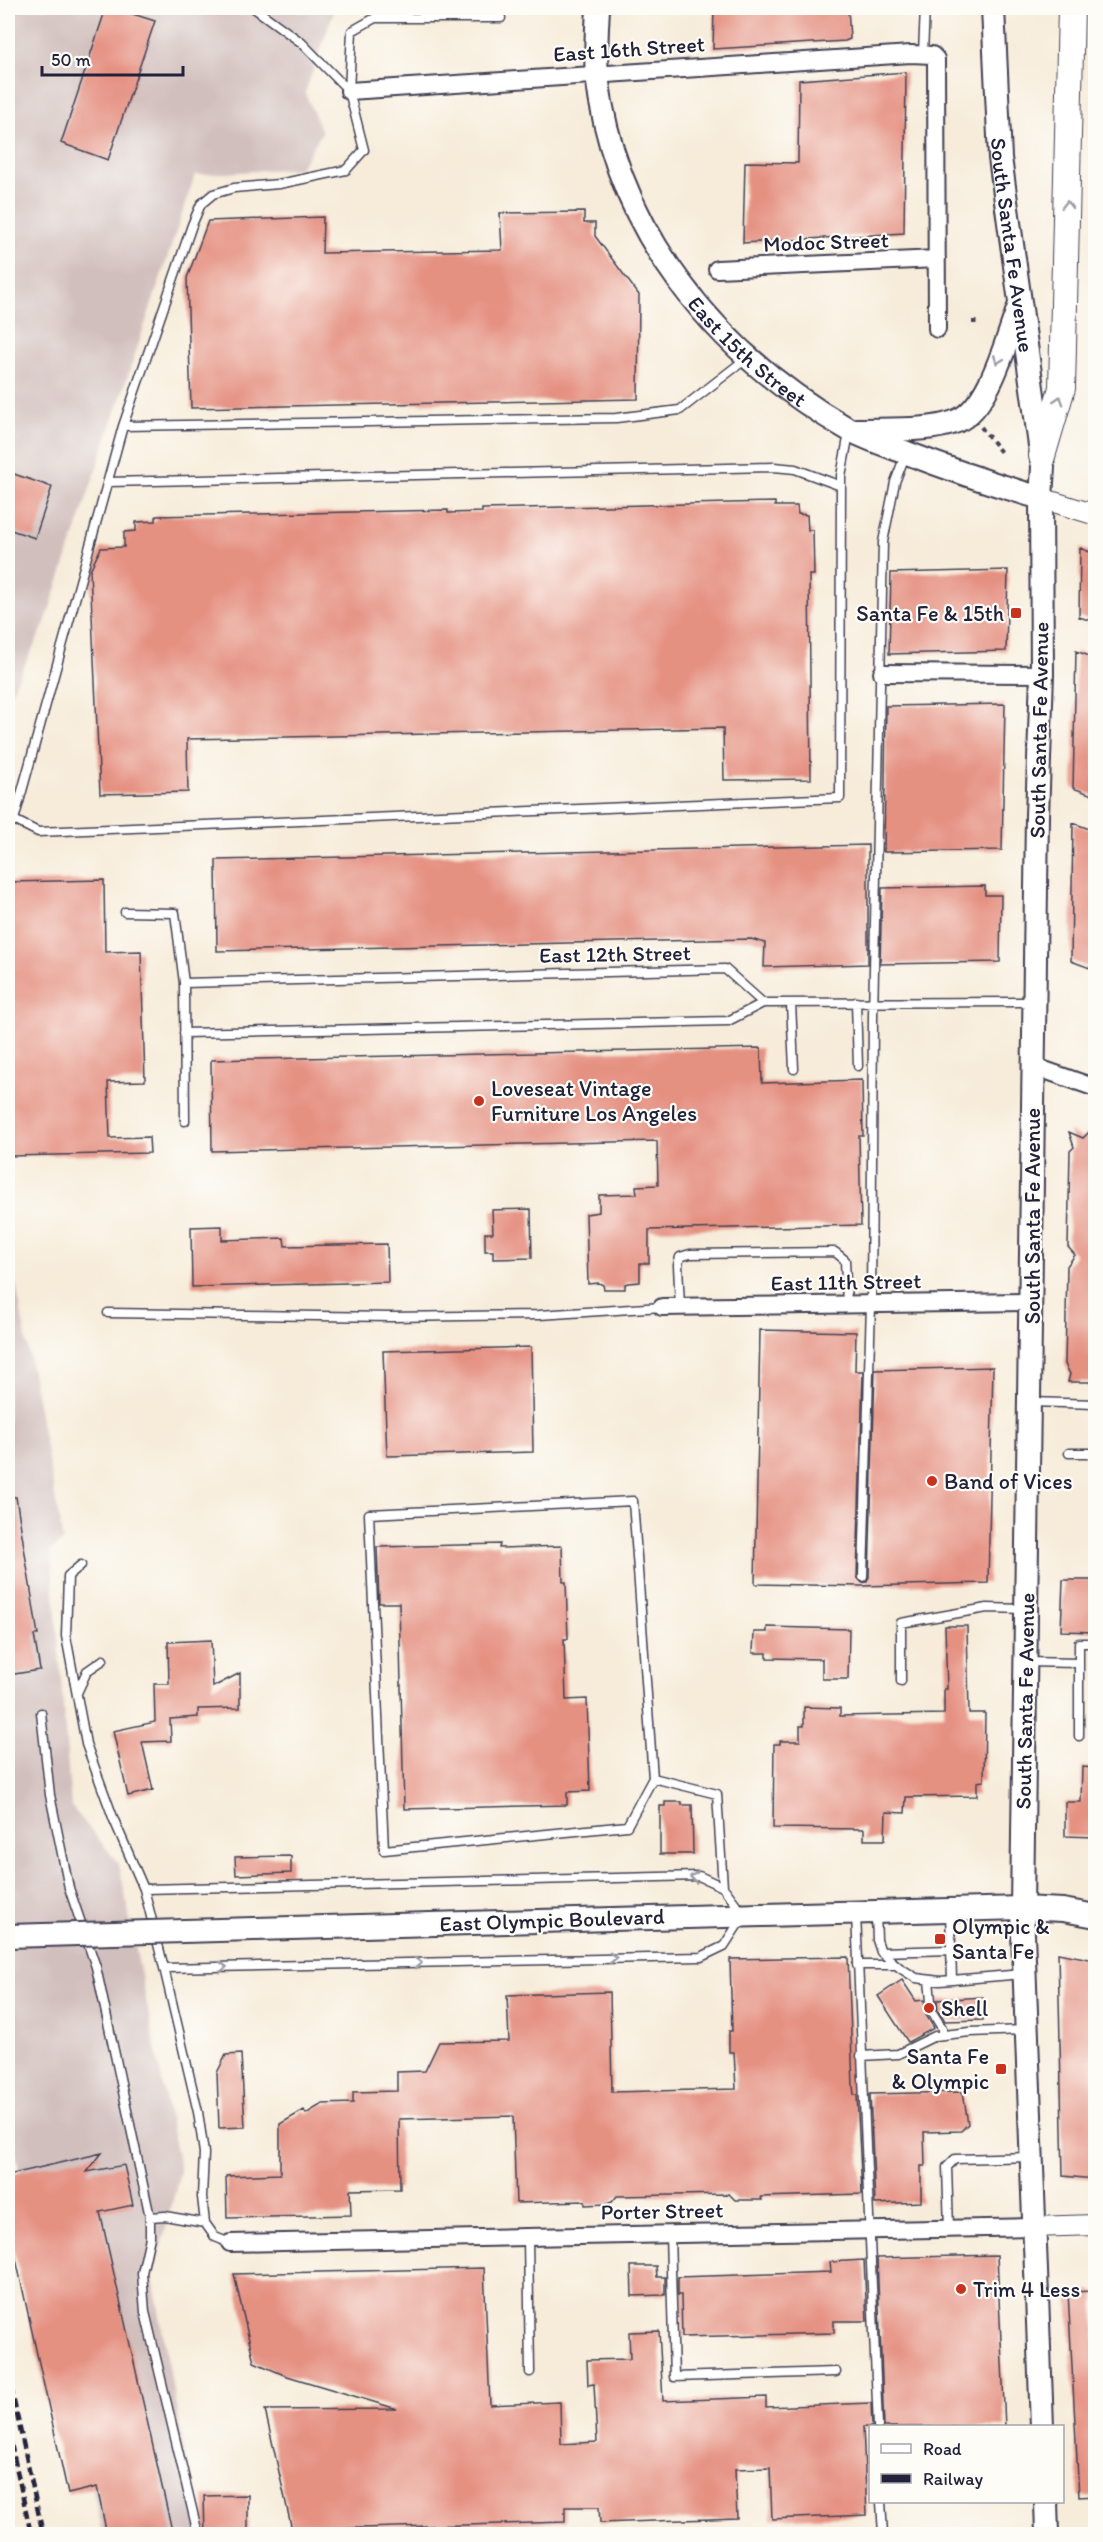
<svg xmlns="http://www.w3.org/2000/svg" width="1103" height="2542" viewBox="0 0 1103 2542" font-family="Itim,sans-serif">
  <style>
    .industrial { fill: #d1bfbe }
    .building { fill: #e59182 }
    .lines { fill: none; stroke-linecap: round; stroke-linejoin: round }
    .service-casing { stroke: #424053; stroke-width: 11 }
    .minor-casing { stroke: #424053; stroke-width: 20 }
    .tertiary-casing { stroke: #424053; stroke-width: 22 }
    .secondary-casing { stroke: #424053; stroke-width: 26 }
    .primary-casing { stroke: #424053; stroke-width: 28 }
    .path { stroke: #424053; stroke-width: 4; stroke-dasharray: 4.5 4.5; stroke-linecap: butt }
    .service { stroke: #fff; stroke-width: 8 }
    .minor { stroke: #fff; stroke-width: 16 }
    .tertiary { stroke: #fff; stroke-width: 20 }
    .secondary { stroke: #fff; stroke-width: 22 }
    .primary { stroke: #fff; stroke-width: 26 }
    .rail { stroke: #22223b; stroke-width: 4.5; stroke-dasharray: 9 4.5; stroke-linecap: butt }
    .secondary-bridge-casing { stroke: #424053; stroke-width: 26; stroke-linecap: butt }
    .secondary-bridge { stroke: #fff; stroke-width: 22 }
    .oneway { stroke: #9c9ca7 }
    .poi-dot { fill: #c8321e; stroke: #fdfcf7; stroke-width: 2 }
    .labels { text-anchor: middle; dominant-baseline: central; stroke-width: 4.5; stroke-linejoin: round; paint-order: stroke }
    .street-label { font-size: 22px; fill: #22223b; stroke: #fdfcf7 }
    .poi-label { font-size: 22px; fill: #22223b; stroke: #fdfcf7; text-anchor: start }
  </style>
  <rect width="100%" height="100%" fill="#fdfcf7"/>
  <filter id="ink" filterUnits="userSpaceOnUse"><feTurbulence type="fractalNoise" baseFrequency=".0167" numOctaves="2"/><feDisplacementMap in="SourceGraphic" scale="12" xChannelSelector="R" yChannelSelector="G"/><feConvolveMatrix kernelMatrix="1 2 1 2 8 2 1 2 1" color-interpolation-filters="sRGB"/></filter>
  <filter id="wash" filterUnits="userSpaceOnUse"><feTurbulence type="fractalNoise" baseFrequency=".008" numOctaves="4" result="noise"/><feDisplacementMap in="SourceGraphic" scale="24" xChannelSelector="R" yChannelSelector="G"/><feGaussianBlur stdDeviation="1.35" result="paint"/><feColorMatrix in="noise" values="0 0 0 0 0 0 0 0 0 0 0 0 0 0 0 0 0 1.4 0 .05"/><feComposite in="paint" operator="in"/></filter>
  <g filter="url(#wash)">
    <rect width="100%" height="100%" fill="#f7ecda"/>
    <path class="industrial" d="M8 8H335L305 93 322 132 300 168 195 175 45 623 8 699Z
      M8 1240 63 1541 51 1551 71 1806 119 1864 180 2172 153 2278 199 2534H103L8 2121Z"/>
    <g id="blocks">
      <path class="building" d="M106 8H114L155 21 108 160 61 143Z
        M714 8H848L850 39 845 41 713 49Z
        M906 72 904 233 743 243 745 162 798 163 799 80Z
        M584 212V223H595V236L639 295 638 399 191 408 187 278 208 221 323 217 322 253 502 250 500 213Z
        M8 472 52 487 35 538 8 529Z
        M775 502V506H797L798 514 807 515 808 530H813L814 575H809L811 779 724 780 723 728 187 739 188 792 100 794 90 570 101 548 124 547V532L136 531V522L156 521V516L448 510V513L482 512V509Z
        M1080 548 1095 554V622L1079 617Z
        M1008 570 1006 651 889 654 891 573Z
        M1076 651 1095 658V796L1073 788Z
        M1005 704 1002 850 884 852 886 706Z
        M1073 823 1095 831V970L1071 961Z
        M868 845V964L764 967 765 943 751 939 217 951 216 860Z
        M104 880 105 952 141 951 145 1081 108 1082 110 1138 149 1137 150 1153 8 1156V882Z
        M985 886V895H1001L1000 962 880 964 882 888Z
        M761 1048 762 1083 862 1080 863 1136H859L861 1225 649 1230V1263H640V1282L628 1283 625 1284V1289H604L603 1285 599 1283 588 1284 586 1214 599 1212V1195L637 1194 636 1186 658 1185 657 1141 212 1151 211 1060Z
        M1095 1126V1382H1068L1070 1374 1065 1364 1067 1266 1075 1255 1068 1247 1070 1151 1074 1147 1069 1132 1083 1138Z
        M531 1209 532 1258 493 1259V1251H485V1233H493L492 1210Z
        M222 1226V1240L284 1238 285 1246 387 1244 388 1282 192 1287 191 1227Z
        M760 1330 856 1332 855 1371H863L857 1577 862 1583 867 1582 869 1577 875 1370 993 1367 988 1583 860 1586 755 1584Z
        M531 1347 533 1452 387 1456 383 1351Z
        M8 1497H16L38 1635H34L40 1670 8 1675Z
        M500 1544 499 1548 562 1546 563 1582H566L568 1639H564L566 1700 587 1699 590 1791 567 1792V1805L404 1809 399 1603H379L377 1547Z
        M1063 1580H1095V1632L1061 1631Z
        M945 1626H967L969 1713H985L984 1781 977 1782V1796L906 1797 905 1813 886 1812 885 1840H864V1829L773 1828 774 1744H780V1741H800V1726H804V1707L840 1708V1716L944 1714V1689H947Z
        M767 1627 849 1629 848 1679H822V1659L767 1658V1653H753L754 1632H767Z
        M211 1640 213 1687 240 1673V1708L198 1709V1717L170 1719 171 1741 142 1742 153 1790 128 1796 113 1731 155 1722 154 1684H169L168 1642Z
        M1082 1767 1095 1768V1837L1065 1836V1802H1081Z
        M665 1802H682V1805H692L693 1854H660V1806H665Z
        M291 1856V1873L236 1875 235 1857Z
        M1058 1953 1095 1960V2179L1063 2176Z
        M848 1957 853 2086 854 2095H857L862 2194 761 2197 762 2200H735L729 2194 617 2196 612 2202 607 2204 585 2205V2201L516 2203 513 2116 399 2119 400 2189 350 2190 351 2215 227 2218 226 2176 280 2174V2124L304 2110 306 2114 322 2104 353 2103V2092L397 2091V2072L425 2071 439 2042 509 2041 507 1995 610 1992 612 2092 736 2089 734 2052H729V2031H732L730 1959Z
        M902 1980 916 2001 924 2000 926 2015 934 2028 908 2042 878 1996Z
        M983 1997V2020L945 2021 938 2010 937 2000Z
        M241 2054 245 2127 219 2128 217 2073 226 2055Z
        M963 2092 968 2124 961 2131 924 2132 925 2166H921V2202L875 2204 870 2094Z
        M102 2153 87 2172 124 2165 133 2205 100 2212 173 2535H107L97 2487 68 2494 8 2223V2175Z
        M997 2255 1005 2427H884L877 2258Z
        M864 2260 867 2321H834V2333L682 2337 681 2295H678V2277L831 2272 830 2262Z
        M631 2266H656L657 2277H665V2295L632 2296Z
        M484 2268 490 2405 560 2402 561 2444 597 2442 594 2384 588 2385 587 2360 630 2359 629 2332 659 2331 663 2401 766 2397V2407L871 2403 872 2427H863L867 2515 772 2519 770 2468 735 2469 737 2518 600 2523 599 2507H565V2522L292 2530 265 2410 397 2409 284 2375 254 2362 234 2274Z
        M1095 2291V2496L1079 2497 1068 2292Z
        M248 2495V2535H205L204 2496Z"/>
    </g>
  </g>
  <g filter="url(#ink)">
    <use href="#blocks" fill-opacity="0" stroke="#424053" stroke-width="1.5"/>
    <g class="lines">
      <defs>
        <path id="service" d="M254 8 302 43 349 91
          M923 53 925 8
          M747 358 680 410 616 418 123 426 14 820 38 832 840 798 841 476 849 433
          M123 426 192 225 201 204 213 194 234 188 279 184 346 170 364 150 349 91 352 31 375 18H501
          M108 482 774 467 795 469 841 486
          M125 912 175 913 184 983 185 1121
          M184 983 725 969 763 1003 1033 1002
          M856 1002 858 1066
          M791 1003 794 1069
          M184 1033 728 1021 763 1003
          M680 1307 678 1265 680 1257 690 1254 835 1252 845 1260 847 1304
          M108 1313 391 1317 539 1315 662 1307
          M1031 1402 1096 1404
          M1069 1453H1096
          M81 1565 68 1576 66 1636 86 1744 114 1820 144 1889 164 1968 198 2112 204 2153 202 2197 205 2223 215 2237 230 2243
          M863 1577 871 1304 873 1017 883 542 895 482 906 453
          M1025 1662 1079 1663
          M901 1681V1623L987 1608 1026 1609
          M77 1693 87 1671 103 1660
          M41 1713 50 1795 69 1888 96 1967 150 2217V2237L142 2273 145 2312 198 2534
          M1079 1736V1643H1096
          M653 1778 627 1826 384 1850 369 1514 633 1501 653 1778 717 1794 723 1887
          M144 1889 699 1876 723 1887 744 1915 724 1946 701 1957 164 1968
          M950 1911 952 1980
          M876 1913 877 1940 881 1952 900 1968 916 1978 940 1981 1023 1974
          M856 1914 878 2426
          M881 1952 951 1950
          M857 1965H896
          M929 1980 932 2012 942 2028V2035
          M861 2056 898 2054 935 2036 970 2032 1025 2030
          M150 2217 165 2216 205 2223
          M949 2229 947 2167 955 2159 1030 2157
          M670 2234 674 2377 836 2372
          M528 2237 530 2372
          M881 2502 883 2534"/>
        <path id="minor" d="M349 91 911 54 932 55 936 59 937 329
          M717 269 937 259
          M882 673 1042 674
          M1033 1066 1096 1088
          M662 1307 1031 1302
          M230 2243 1032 2227"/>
        <path id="tertiary" d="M1041 498 1096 515
          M1032 2227 1096 2225"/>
        <g id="secondary">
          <path id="s1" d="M598 8C597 30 595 54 597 76 615 230 716 354 848 429 866 439 888 446 907 453 951 470 996 485 1041 498"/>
          <path id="s2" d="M993 8 1000 158 1043 467 1041 498 1042 674 1037 816 1022 1908 1042 2426"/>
          <path d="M857 430C886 429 931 432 957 421 990 407 1006 340 1019 307"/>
          <path d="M539 1921 1022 1908 1063 1910 1096 1916"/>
          <path d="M1046 2502 1047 2534"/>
        </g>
        <path id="primary" d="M1042 456 1062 388 1071 8"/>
      </defs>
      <use href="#service" class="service-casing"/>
      <use href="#minor" class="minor-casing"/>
      <use href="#tertiary" class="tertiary-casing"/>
      <use href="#secondary" class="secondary-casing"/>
      <use href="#primary" class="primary-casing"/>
      <path class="path" d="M972 322H978
        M981 427 1003 455"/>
      <use href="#service" class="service"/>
      <use href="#minor" class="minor"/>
      <use href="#tertiary" class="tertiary"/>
      <use href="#secondary" class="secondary"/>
      <use href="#primary" class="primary"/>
      <path class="rail" d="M8 2374 43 2534
        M8 2430 31 2534"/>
      <defs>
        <path id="secondary-bridge" d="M8 1936 539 1921"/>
      </defs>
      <use href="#secondary-bridge" class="secondary-bridge-casing"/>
      <use href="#secondary-bridge" class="secondary-bridge"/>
    </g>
    <defs><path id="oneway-chevron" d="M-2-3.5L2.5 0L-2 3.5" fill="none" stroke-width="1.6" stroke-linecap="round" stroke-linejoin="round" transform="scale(1.5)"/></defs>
    <g class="oneway">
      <use href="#oneway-chevron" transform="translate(1067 205) rotate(-89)"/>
      <use href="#oneway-chevron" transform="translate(998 360) rotate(111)"/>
      <use href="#oneway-chevron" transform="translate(1059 400) rotate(-73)"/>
      <use href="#oneway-chevron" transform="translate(694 1877) rotate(-173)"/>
      <use href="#oneway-chevron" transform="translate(613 1958) rotate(-1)"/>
      <use href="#oneway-chevron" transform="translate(418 1963) rotate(-1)"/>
      <use href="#oneway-chevron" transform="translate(223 1967) rotate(-1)"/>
    </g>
  </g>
  <g class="poi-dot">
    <rect x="1010" y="607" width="12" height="12" rx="3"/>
    <circle cx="479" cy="1101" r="6"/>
    <circle cx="932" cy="1481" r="6"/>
    <rect x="934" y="1933" width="12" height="12" rx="3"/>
    <circle cx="929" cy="2008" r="6"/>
    <rect x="995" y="2063" width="12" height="12" rx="3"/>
    <circle cx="961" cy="2289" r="6"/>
  </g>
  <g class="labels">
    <g class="street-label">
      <text transform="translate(629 49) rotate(-4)">East 16th Street</text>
      <text transform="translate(826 242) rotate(-2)">Modoc Street</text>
      <text stroke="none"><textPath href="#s2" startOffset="238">South Santa Fe Avenue</textPath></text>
      <text stroke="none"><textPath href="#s1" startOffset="390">East 15th Street</textPath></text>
      <text transform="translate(1039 730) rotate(-89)">South Santa Fe Avenue</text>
      <text transform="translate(615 954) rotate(-1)">East 12th Street</text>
      <text transform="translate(1032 1216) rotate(-90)">South Santa Fe Avenue</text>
      <text transform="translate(846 1282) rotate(-1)">East 11th Street</text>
      <text transform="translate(1025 1701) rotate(-89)">South Santa Fe Avenue</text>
      <text transform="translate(552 1920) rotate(-2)">East Olympic Boulevard</text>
      <text transform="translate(662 2211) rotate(-1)">Porter Street</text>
    </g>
    <g class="poi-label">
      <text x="1004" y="613" text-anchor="end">Santa Fe &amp; 15th</text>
      <text x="491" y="1088">Loveseat Vintage<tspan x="491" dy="25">Furniture Los Angeles</tspan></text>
      <text x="944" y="1481">Band of Vices</text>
      <text x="952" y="1926">Olympic &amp;<tspan x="952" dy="25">Santa Fe</tspan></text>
      <text x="941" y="2008">Shell</text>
      <text x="989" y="2056" text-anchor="end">Santa Fe<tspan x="989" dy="25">&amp; Olympic</tspan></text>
      <text x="973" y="2289">Trim 4 Less</text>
    </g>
  </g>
  <rect width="1103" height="2542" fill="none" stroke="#fdfcf7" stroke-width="30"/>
  <rect x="869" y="2425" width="195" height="78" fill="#fdfcf7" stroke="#a5a5ac" stroke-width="1.5"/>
  <rect x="881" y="2444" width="30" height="9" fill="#ffffff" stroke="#a5a5ac" stroke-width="1.5"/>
  <text x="923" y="2455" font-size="18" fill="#22223b">Road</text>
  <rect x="881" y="2474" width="30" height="9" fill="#22223b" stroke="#a5a5ac" stroke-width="1.5"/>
  <text x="923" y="2485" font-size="18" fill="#22223b">Railway</text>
  <path d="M42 66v9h141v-9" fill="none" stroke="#22223b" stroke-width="3"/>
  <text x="51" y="66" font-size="18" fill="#22223b" stroke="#fdfcf7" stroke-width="4.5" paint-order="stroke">50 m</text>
</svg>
